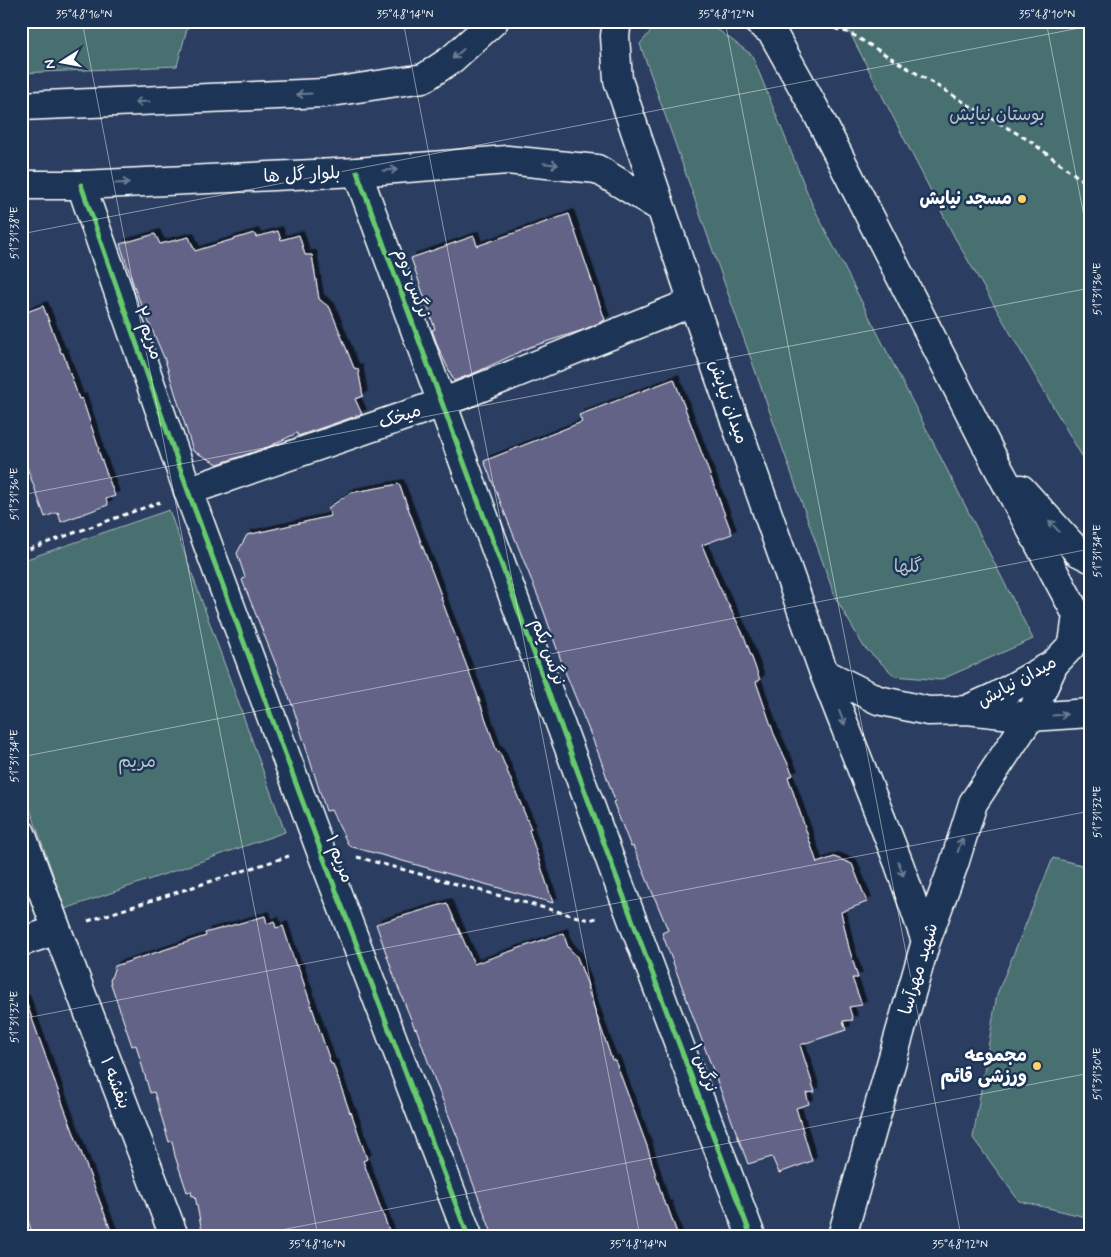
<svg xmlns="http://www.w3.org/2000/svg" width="1111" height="1257" viewBox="0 0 1111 1257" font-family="Mynerve,'Playpen Sans Arabic',sans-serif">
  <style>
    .green { fill: #4a6f71; stroke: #a4b7b8 }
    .building { fill: #636487; stroke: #fff; filter: url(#shadow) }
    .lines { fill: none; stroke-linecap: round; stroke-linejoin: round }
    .minor-casing { stroke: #fff; stroke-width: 31 }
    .secondary-casing { stroke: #fff; stroke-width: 31 }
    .path { stroke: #fff; stroke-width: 3; stroke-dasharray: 5 4; stroke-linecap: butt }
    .minor { stroke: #1d3557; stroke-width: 28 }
    .secondary { stroke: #1d3557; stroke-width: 28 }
    .cycleway-casing { stroke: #1d3557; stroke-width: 8 }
    .cycleway { stroke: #67ca6e; stroke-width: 5 }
    .oneway { stroke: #6c7c92 }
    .ticks { fill: none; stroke: #fff; stroke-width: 1; stroke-opacity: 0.45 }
    .poi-dot { fill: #ffd166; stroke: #1d3557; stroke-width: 2 }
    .labels { text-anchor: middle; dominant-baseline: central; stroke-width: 5; stroke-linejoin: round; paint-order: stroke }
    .park-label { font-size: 18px; fill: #b7c5c6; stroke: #1d3557 }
    .street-label { font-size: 18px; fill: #fff; stroke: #1d3557 }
    .poi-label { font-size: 18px; font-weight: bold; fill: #fff; stroke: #1d3557; text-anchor: end }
    .neatline { fill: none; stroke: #fff; stroke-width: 2 }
    .ticks-label { font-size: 12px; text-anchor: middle; fill: #fff }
  </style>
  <defs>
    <filter id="shadow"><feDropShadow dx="4.5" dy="-4.5" stdDeviation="0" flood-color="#0009"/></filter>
  </defs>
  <rect width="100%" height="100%" fill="#2b3e61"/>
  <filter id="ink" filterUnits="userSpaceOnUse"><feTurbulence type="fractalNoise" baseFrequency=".02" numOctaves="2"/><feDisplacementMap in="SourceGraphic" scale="10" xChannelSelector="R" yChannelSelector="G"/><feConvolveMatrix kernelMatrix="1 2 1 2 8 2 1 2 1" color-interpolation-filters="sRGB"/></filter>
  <g filter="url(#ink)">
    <path class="green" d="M21 21H189L177 66 21 73Z
      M659 21H689L717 29 752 55 812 204 1033 639 940 680 895 676 864 647 835 597 640 44Z
      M832 21H1090V470L955 238 850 33Z
      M169 510 285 832 65 909 21 783V561Z
      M1053 858 1090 867V1218L1019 1201 973 1138 997 994Z"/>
    <path class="building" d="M569 214 605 320 583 330 530 347 479 371 454 381 438 347 432 330 435 329 411 258 474 236 477 246Z
      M278 231 281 240 299 235 305 255H312L319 299 330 308 354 368 358 369 363 396 355 399 362 414 298 436 297 433 268 447 218 464 193 451 165 360 136 292 120 244 155 234 160 244 189 237 195 251 254 233 256 237Z
      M43 306 61 353H63L79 399 82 398 99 449 98 450 115 496 106 499 108 505 61 522 58 512 45 517 21 451V314Z
      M674 379 732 534 702 545 719 586 744 636 760 680 756 682 774 734 793 775 788 777 817 863 834 857 852 864 867 902 841 912 849 948 858 978H852L862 1005 849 1007 853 1020 843 1021 846 1030 800 1045 815 1092 806 1093 809 1104 796 1108 812 1161 779 1173 772 1157 748 1164 662 933 668 930 633 846 631 847 613 802 615 801 599 755 564 669 543 609 484 461 582 422 579 415Z
      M399 484 442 598H441L475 688 497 752 499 751 531 829 529 830 553 903 349 846 331 810 326 811 293 707 242 580 245 577 237 553 247 535 331 516 328 508 350 493Z
      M447 903 474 964 563 933 568 947 577 957 588 986 587 987 612 1060H615L647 1146 665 1206 667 1205 678 1236H493L468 1170 459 1141 435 1081 416 1028 415 1029 396 982 376 924Z
      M265 916 267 924 274 921 276 928 283 926 296 966H298L331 1064H333L350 1113 351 1112 367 1159 363 1161 391 1236H203L195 1196H192L191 1191 187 1192 175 1156 172 1141 169 1142 154 1092 150 1093 136 1045 132 1046 110 981 115 966 206 936 205 933Z
      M25 999 65 1110 113 1236H33L24 1208 29 1206 21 1184V1000Z"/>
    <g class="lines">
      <defs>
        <path id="minor" d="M357 172 629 911 751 1236
          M81 185 188 491 319 846 468 1236
          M188 491 442 403 693 302
          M21 833 57 930 174 1236
          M21 942 57 930"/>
        <path id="secondary" d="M617 21 615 36 618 80 693 302 824 673 878 700 928 711 966 710 995 697 1054 664 1073 644 1077 615 994 460 816 111 772 32 757 21
          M21 106 325 93 424 78 452 59 494 21
          M21 185H81L357 172 507 160 597 169 661 208
          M1021 489 1078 552 1090 558
          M824 673 899 864 926 941
          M967 710 1030 717 1090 713
          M842 1236 926 941 954 864 973 803 1030 717 1054 664"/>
      </defs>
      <use href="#minor" class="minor-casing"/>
      <use href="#secondary" class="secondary-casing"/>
      <path class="path" d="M809 21 850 33 972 107 1030 141 1090 186
        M1081 21 1090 37
        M21 552 160 502
        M357 857 589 920 597 918
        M88 921 289 856"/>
      <use href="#minor" class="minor"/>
      <use href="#secondary" class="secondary"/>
      <defs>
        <path id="cycleway" d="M357 172 629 911 751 1236
          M81 185 188 491 319 846 468 1236"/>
      </defs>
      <use href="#cycleway" class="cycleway-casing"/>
      <use href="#cycleway" class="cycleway"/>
    </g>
    <defs><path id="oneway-shaft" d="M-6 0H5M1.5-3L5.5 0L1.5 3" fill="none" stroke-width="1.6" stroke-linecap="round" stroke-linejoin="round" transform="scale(1.25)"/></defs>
    <g class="oneway">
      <use href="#oneway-shaft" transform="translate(458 54) rotate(139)"/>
      <use href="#oneway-shaft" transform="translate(304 94) rotate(177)"/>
      <use href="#oneway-shaft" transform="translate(142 102) rotate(177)"/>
      <use href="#oneway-shaft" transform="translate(551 164) rotate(6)"/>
      <use href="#oneway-shaft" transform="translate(390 170) rotate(-5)"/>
      <use href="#oneway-shaft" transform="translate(122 183) rotate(-3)"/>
      <use href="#oneway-shaft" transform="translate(1054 526) rotate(-132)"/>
      <use href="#oneway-shaft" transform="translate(1060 715) rotate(-4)"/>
      <use href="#oneway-shaft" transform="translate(842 718) rotate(68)"/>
      <use href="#oneway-shaft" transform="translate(960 845) rotate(-72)"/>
      <use href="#oneway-shaft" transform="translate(901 869) rotate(70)"/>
    </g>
  </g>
  <path class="ticks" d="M82 21 318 1236M403 21 640 1236M725 21 961 1236M1046 21 1090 247M21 234 1090 26M21 495 1090 288M21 757 1090 549M21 1019 1090 811M250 1236 1090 1073"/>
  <g class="poi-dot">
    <circle cx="1022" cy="199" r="5"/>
    <circle cx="1037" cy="1066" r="5"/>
  </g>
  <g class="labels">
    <g class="park-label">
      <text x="997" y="115">بوستان نیایش</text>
      <text x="908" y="567">گلها</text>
      <text x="137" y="762">مریم</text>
    </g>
    <g class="street-label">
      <text transform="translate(302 175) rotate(-3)">بلوار گل ها</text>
      <text transform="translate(412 283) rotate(70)">نرگس دوم</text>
      <text transform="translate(148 333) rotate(71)">مریم ۲</text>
      <text transform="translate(728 402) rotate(71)">میدان نیایش</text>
      <text transform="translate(400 417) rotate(-19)">میخک</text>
      <text transform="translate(548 652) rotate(70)">نرگس یکم</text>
      <text transform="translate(1017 682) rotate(-29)">میدان نیایش</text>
      <text transform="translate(339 859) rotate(69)">مریم ۱</text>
      <text transform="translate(919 969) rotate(-73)">شهید مهرآسا</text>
      <text transform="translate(703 1068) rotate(69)">نرگس ۱</text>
      <text transform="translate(115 1083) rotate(69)">بنفشه ۱</text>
    </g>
    <g class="poi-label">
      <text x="1012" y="199">مسجد نیایش</text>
      <text x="1027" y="1056">مجموعه<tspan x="1027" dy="21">ورزشی قائم</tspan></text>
    </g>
  </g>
  <rect width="1111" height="1257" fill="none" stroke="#1d3557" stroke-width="55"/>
  <g transform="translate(62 62) rotate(259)" stroke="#1d3557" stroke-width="4" paint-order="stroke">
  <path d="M0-4L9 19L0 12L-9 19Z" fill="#ffffff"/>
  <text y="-8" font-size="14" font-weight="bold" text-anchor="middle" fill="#ffffff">N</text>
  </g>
  <rect x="28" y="28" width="1056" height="1202" class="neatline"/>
  <g class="ticks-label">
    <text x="84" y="18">35°48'16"N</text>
    <text x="405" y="18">35°48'14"N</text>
    <text x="726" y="18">35°48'12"N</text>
    <text x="1047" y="18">35°48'10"N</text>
    <text transform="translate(14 233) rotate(-90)" y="4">51°31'38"E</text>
    <text transform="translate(1097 289) rotate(-90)" y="4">51°31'36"E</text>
    <text transform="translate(14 494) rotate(-90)" y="4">51°31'36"E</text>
    <text transform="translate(1097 551) rotate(-90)" y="4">51°31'34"E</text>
    <text transform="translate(14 756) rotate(-90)" y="4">51°31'34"E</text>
    <text transform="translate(1097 812) rotate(-90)" y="4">51°31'32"E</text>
    <text transform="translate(14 1017) rotate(-90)" y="4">51°31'32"E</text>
    <text transform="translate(1097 1074) rotate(-90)" y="4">51°31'30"E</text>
    <text x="317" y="1248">35°48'16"N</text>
    <text x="638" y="1248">35°48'14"N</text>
    <text x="960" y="1248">35°48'12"N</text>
  </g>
</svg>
